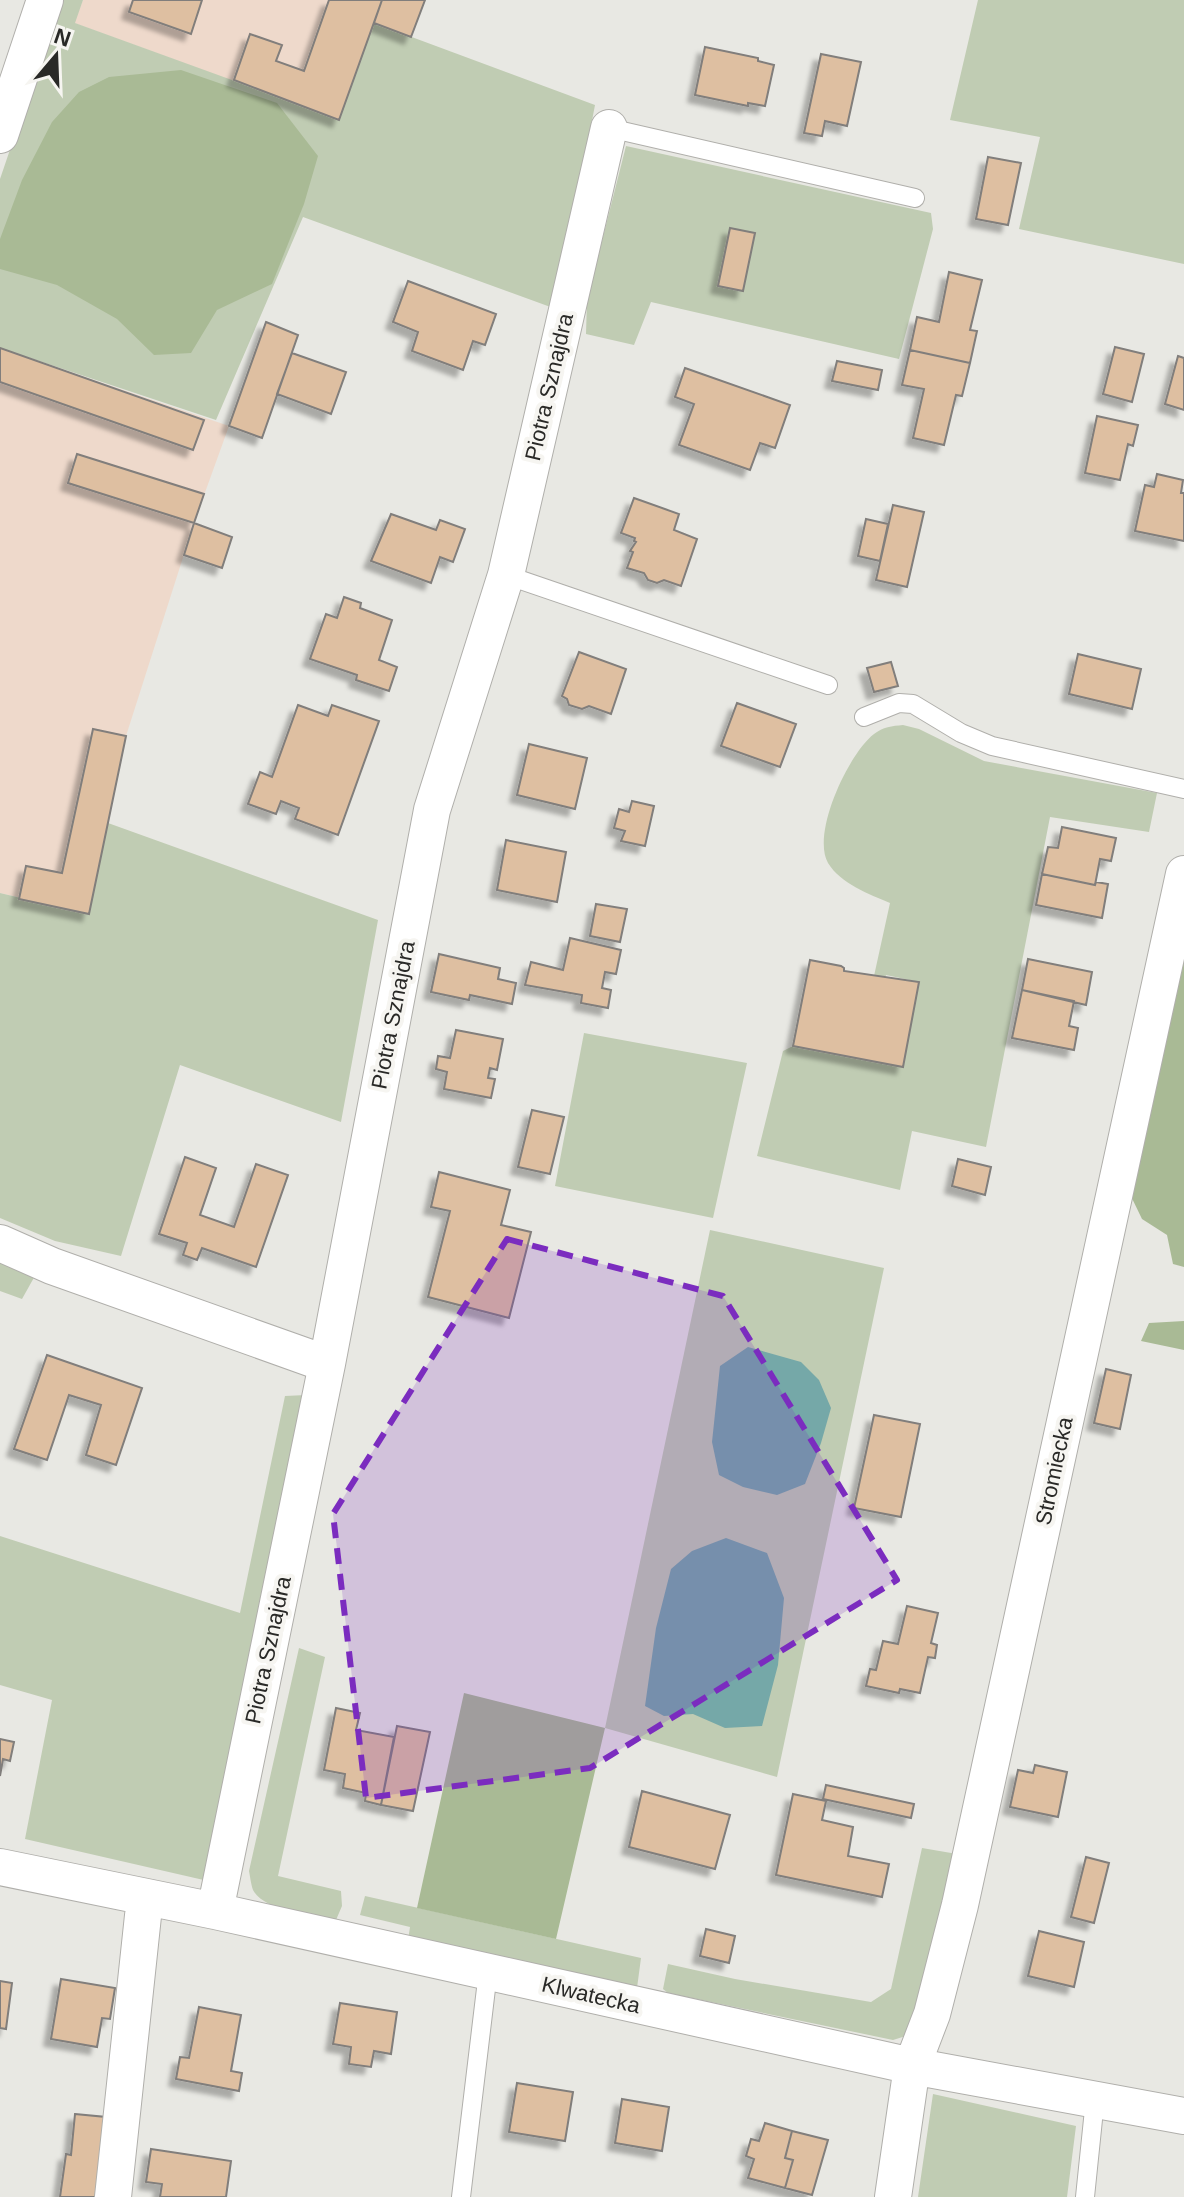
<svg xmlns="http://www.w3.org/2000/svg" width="1184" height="2197" viewBox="0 0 1184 2197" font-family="Arial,sans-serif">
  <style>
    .industrial { fill: #eed9cb }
    .green { fill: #c0ccb3 }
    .forest { fill: #a9ba95 }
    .water { fill: #75a8a8 }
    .building { fill: #debfa1; stroke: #817e7b; stroke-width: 2; filter: url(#shadow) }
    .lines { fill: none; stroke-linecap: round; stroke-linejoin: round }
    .lane-casing { stroke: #b0afab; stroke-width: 20 }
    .street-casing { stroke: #b0afab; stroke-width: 38 }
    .lane { stroke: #fff; stroke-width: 18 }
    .street { stroke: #fff; stroke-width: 36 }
    .marked { fill: #7b2cbf; fill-opacity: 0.2; stroke: #7b2cbf; stroke-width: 6; stroke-dasharray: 16 10; stroke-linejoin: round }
    .labels { text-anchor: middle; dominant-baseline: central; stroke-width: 8; stroke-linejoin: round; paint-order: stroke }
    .street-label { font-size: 22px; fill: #292927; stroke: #f6f5f1 }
  </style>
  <defs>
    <filter id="shadow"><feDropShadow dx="-7" dy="7" stdDeviation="2" flood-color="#0004"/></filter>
  </defs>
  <rect width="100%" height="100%" fill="#e8e8e3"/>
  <path class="industrial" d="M83 0H382L339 120 74 23Z
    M0 348 229 426 194 523 126 736 89 914 0 893Z"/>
  <path class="green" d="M61 0H83L75 23 339 119 374 23 595 105 556 309 303 217 216 420 0 348V179Z
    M978 0H1184V264L1019 229 1040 137 950 120Z
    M626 146 931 213 933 229 899 359 651 302 634 345 586 334 587 300Z
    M903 725 919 729 984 761 1157 793 1149 832 1050 817 986 1147 912 1131 900 1190 757 1156 783 1051 793 1046 903 1067 919 982 886 975 885 978 874 976 890 903C869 894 841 884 828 863 811 833 849 753 874 734 883 727 892 726 903 725Z
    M108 823 378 920 341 1122 180 1065 121 1256 55 1241 0 1218V893L88 914Z
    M584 1033 747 1063 713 1218 555 1186Z
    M710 1230 884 1268 777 1777 605 1728Z
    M0 1259 36 1274 22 1299 0 1291Z
    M306 1395 208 1881 25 1839 52 1700 0 1685V1536L240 1613 285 1396Z
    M299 1648 325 1657 278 1876 341 1891 342 1906 336 1920C314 1916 264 1911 253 1890 251 1884 250 1876 249 1871Z
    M922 1848 957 1854 909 2035 893 2040 668 1993 663 1989 668 1964 735 1979 871 2002 891 1989Z
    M365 1896 641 1958 637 1988 408 1940 410 1927 360 1915Z
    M933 2094 1076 2126 1067 2197H918Z"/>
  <path class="forest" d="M181 70 277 103 318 156 304 204 272 284 217 310 191 353 154 355 117 319 57 285 0 269V239L22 180 52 122 79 92 109 77Z
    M1184 942V1267L1173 1264 1167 1235 1142 1219 1127 1188Z
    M1184 1321V1350L1141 1341 1149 1323Z
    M464 1693 605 1728 556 1939 417 1908Z"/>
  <path class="water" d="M748 1347 801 1362 819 1380 831 1408 821 1443 805 1484 777 1495 743 1487 719 1475 712 1442 720 1366Z
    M726 1538 767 1553 784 1598 778 1665 762 1726 725 1728 693 1714 664 1716 645 1706 656 1628 671 1569 692 1551Z"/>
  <path class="building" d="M133 0H202L191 34 129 12Z
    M329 0H382L339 120 234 80 250 34 282 45 276 61 304 71Z
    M382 0H425L411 37 374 23Z
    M705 47 758 58V61L774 65 765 106 748 103V106L695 95Z
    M821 54 861 62 847 126 825 121 822 136 804 133Z
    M988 157 1021 163 1008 225 976 219Z
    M730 228 755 233 743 291 718 286Z
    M949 272 982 280 970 330 977 331 970 363 910 350 917 317 939 322Z
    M408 281 496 314 485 345 473 341 463 370 412 351 418 332 393 322Z
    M266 322 298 335 262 438 229 426Z
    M1115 347 1144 354 1132 402 1103 394Z
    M0 348 204 420 193 450 0 382Z
    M910 350 970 363 962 396 956 395 944 445 913 438 924 389 902 385Z
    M292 353 346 372 331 414 277 394Z
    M1178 356 1184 358V410L1165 404Z
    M837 361 882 370 878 390 832 381Z
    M685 368 790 405 775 448 760 443 750 470 679 445 694 404 675 397Z
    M1097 416 1138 425 1133 446 1128 444 1120 480 1085 473Z
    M77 454 204 494 194 523 68 483Z
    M1157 474 1183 480 1181 493H1184V541L1135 531 1145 485 1154 487Z
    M634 498 679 514 674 530 697 539 681 586 664 580 657 583 648 580 644 573 627 568 633 552 630 551 636 542 634 541 635 538 621 533Z
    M893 505 924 512 907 587 876 580Z
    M391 514 436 530 440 520 465 529 453 562 440 557 431 583 371 561Z
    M866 519 888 524 880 561 858 556Z
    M194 523 232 537 222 568 184 555Z
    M344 597 361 603 360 608 392 620 379 660 397 667 389 691 356 680 357 675 310 659 326 614 337 618Z
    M579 652 626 669 611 714 589 706 582 709 569 705 567 699 562 696Z
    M1078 654 1141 669 1132 709 1069 694Z
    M891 662 898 686 874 692 867 668Z
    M737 703 796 724 780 767 721 746Z
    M298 705 328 716 332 705 379 721 338 835 295 819 299 808 281 801 276 814 248 804 260 772 272 777Z
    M93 729 126 736 89 914 19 899 26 866 62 873Z
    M529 744 587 758 575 809 517 795Z
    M632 801 654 806 645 846 621 841 625 831 614 828 619 809 629 812Z
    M1062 827 1116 838 1111 861 1100 859 1095 885 1042 874 1048 847 1058 848Z
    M506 840 566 852 557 902 497 890Z
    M1042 874 1095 885 1096 882 1108 884 1102 918 1036 905Z
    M596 904 627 909 620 942 590 936Z
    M570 938 621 950 616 974 605 972 602 988 611 990 608 1008 581 1003 582 995 525 985 531 962 563 970Z
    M439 954 500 968 498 979 516 983 512 1004 470 995 469 1000 431 992Z
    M1028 959 1092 972 1086 1005 1022 990Z
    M810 960 841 966 844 968V971L919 982 903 1067 793 1046Z
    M1022 990 1074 1001 1069 1026 1078 1028 1074 1050 1012 1038Z
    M456 1030 503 1039 497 1070 490 1068 488 1078 495 1079 491 1098 444 1089 447 1072 436 1069 438 1056 450 1058Z
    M532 1110 564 1117 550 1174 518 1167Z
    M185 1157 216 1168 200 1215 234 1227 256 1164 288 1175 256 1267 202 1248 197 1260 183 1255 187 1243 159 1234Z
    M958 1159 991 1167 985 1195 952 1186Z
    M439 1172 510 1190 501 1225 531 1232 509 1318 428 1297 450 1211 431 1207Z
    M47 1355 142 1388 116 1465 86 1455 101 1405 69 1395 47 1460 14 1449Z
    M1106 1369 1131 1375 1120 1429 1094 1423Z
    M874 1415 920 1424 901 1517 854 1508Z
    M907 1606 938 1613 931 1643 937 1645 935 1658 928 1657 920 1693 900 1689 899 1693 866 1686 870 1669 876 1670 883 1641 898 1644Z
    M336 1708 360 1713 356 1730 394 1737 381 1805 365 1801 366 1793 343 1788 345 1774 324 1770Z
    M397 1726 430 1732 413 1811 381 1805Z
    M0 1739 14 1742 10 1761 3 1759 0 1776Z
    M1035 1765 1067 1772 1058 1817 1010 1807 1018 1770 1033 1773Z
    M826 1785 914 1804 911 1818 823 1799Z
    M642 1791 730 1815 715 1869 629 1847Z
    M793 1794 826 1801 822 1820 853 1827 848 1856 889 1864 882 1897 776 1875Z
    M1086 1857 1109 1863 1094 1923 1071 1917Z
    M706 1929 735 1936 729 1963 700 1956Z
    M1039 1931 1084 1942 1074 1987 1028 1976Z
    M61 1979 115 1988 110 2019 102 2018 97 2047 51 2039Z
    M0 1981 12 1983 6 2029 0 2028Z
    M340 2003 397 2012 391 2054 374 2051 371 2067 349 2064 351 2047 333 2044Z
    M199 2007 241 2015 231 2071 242 2073 239 2091 176 2079 180 2057 189 2058Z
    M517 2083 573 2092 565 2141 509 2132Z
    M622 2099 669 2107 662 2151 615 2143Z
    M75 2114 106 2117 97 2197H60L66 2154 71 2155Z
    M765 2123 792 2131 785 2158 793 2160 785 2188 748 2178 754 2159 746 2156 751 2139 759 2141Z
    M792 2131 828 2140 812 2195 785 2188 793 2160 785 2158Z
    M151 2149 231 2161 226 2197H160L162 2184 146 2182Z"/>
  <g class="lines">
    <defs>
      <path id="lane" d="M609 128 915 198
        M506 575 828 685
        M864 717 899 703 913 704 961 733 992 746 1184 789
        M461 2197 488 1972
        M1085 2197 1095 2100"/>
      <path id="street" d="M0 135 45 0
        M0 1243 52 1266 327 1364
        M0 1867 215 1911 912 2066 1184 2116
        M215 1911 327 1364 432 810 506 575 609 128
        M113 2197 145 1897
        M893 2197 912 2066 932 2014 960 1905 1184 874"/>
    </defs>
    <use href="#lane" class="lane-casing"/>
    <use href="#street" class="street-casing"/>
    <use href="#lane" class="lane"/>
    <use href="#street" class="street"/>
  </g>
  <path class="marked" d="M507 1239 723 1296 897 1580 590 1768 366 1798 333 1514Z"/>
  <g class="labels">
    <g class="street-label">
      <text transform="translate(549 387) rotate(-77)">Piotra Sznajdra</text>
      <text transform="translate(393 1015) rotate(-79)">Piotra Sznajdra</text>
      <text transform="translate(1054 1471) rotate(-78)">Stromiecka</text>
      <text transform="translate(268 1650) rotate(-78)">Piotra Sznajdra</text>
      <text transform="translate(591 1995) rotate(13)">Klwatecka</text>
    </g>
  </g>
  <g transform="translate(56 56) rotate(19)" stroke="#f6f5f1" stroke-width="6" paint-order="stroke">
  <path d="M0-6L14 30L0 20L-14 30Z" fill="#292927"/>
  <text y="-12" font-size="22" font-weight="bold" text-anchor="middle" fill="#292927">N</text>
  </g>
</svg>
